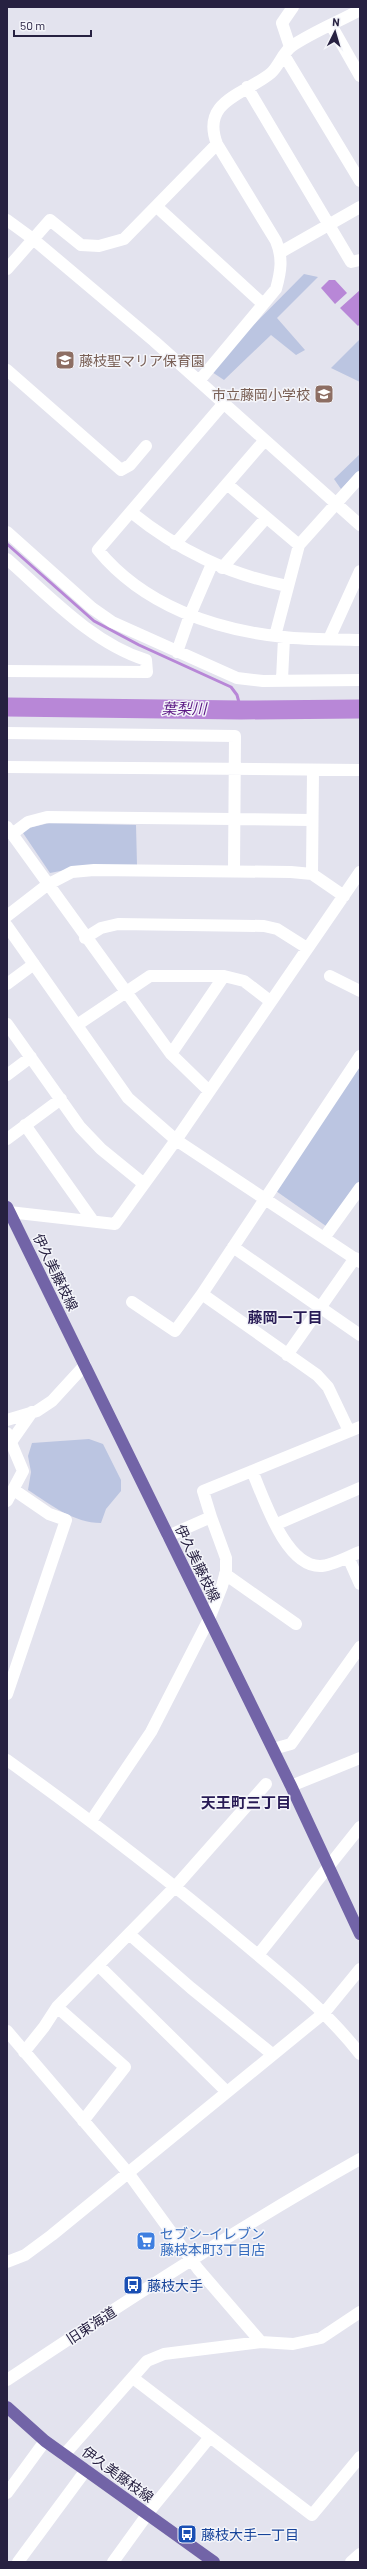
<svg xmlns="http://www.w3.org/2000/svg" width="367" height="2569" viewBox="0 0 367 2569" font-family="Barlow,'Noto Sans JP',sans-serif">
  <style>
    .green { fill: #bbc5e1 }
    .water { fill: #b887d7 }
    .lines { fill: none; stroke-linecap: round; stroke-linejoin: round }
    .stream { stroke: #b887d7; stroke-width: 3 }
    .river { stroke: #b887d7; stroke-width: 19 }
    .minor { stroke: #fff; stroke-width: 12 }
    .major { stroke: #7264a7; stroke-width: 12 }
    .labels { text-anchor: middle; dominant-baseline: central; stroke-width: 3; stroke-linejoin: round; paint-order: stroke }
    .education-label { font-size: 14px; fill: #785e54; stroke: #f4f5fa; text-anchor: start }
    .street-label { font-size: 14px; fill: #272141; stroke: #f4f5fa }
    .shop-label { font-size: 14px; fill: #366cbe; stroke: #f4f5fa; text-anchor: start }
    .transit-label { font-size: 14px; fill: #164399; stroke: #f4f5fa; text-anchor: start }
    .water-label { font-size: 15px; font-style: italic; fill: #5a1683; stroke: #f4f5fa }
    .neighbourhood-label { font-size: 15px; font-weight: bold; fill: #281b55; stroke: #f4f5fa }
  </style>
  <rect width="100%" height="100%" fill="#e3e3ee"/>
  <path class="green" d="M304 274 318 277 277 318 305 350 296 355 271 335 224 380 209 370Z
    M360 339V382L331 368Z
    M360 454V470L341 489 334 479Z
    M49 823 136 825 137 865H91L50 873 21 830Z
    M360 1063V1180L331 1225 326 1226 276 1191Z
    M89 1439 103 1444 121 1480V1491L106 1509 101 1523C74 1523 51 1505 28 1490L31 1472 28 1456 32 1443Z"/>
  <path class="water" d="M329 280H335L347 293 335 304 321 288Z
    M360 290V324L358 326 340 308Z"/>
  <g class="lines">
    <path class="stream" d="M7 544 94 621 139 645 231 687 237 695 241 710"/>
    <path class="river" d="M7 707 241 710 360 709"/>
    <path class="minor" d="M331 25 360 76
      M290 47 282 23 293 7
      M284 55 360 181
      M247 87 351 262 360 260
      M157 207 263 304
      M7 220 33 239 154 341 360 525
      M281 252 360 207
      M7 269 50 220 81 245 99 246 124 239 217 144
      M7 370 121 470 130 465 146 446
      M199 381 276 289C281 271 283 258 276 241L217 144C200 100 246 94 271 73 279 66 283 52 292 46 313 32 338 22 360 10
      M224 403 98 550C143 605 214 630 284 637 309 640 335 639 360 640
      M227 484 299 545
      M131 512C178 550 227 574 287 586
      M7 532 92 608 112 622 237 678 263 681 360 680
      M175 544 264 441
      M7 559C49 596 92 643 146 660L147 672 7 671
      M222 568 266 518
      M275 636 299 545 360 477
      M329 639 360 571
      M177 652 190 615 212 564
      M282 679 284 638
      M7 733 235 736 234 870
      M7 767 360 770
      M7 827 171 1054 208 1090
      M12 834 28 822 47 817 312 820
      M312 874 313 770
      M7 916 47 885 72 872 94 870 291 872 312 874 344 896
      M7 926 128 1098 176 1140 360 1262
      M85 938 101 928 118 924 264 926 277 929 307 948
      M330 976 360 991
      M7 984 34 964
      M7 1024 80 1127 101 1149 144 1184
      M77 1025 150 976H224L244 981 270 1001
      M171 1054 224 976
      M7 1075 31 1057
      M25 1125 93 1221
      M7 1139 61 1099
      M9 1212 115 1224 176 1140 360 872
      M324 1238 360 1188
      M233 1247 360 1335
      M202 1294 317 1375 328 1387 349 1431
      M132 1302 175 1331 202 1294 360 1056
      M287 1355 355 1258
      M7 1420 37 1411 52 1401 85 1365
      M7 1433 23 1471 7 1501
      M11 1442 32 1412
      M252 1471C264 1498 285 1566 320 1566 332 1566 349 1556 360 1552
      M277 1524 360 1488
      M168 1536 211 1517 203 1491 360 1427
      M348 1557 360 1584
      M225 1574 296 1624
      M7 1694 66 1520 49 1514 14 1490
      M273 1749 291 1744 360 1647
      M7 1760C85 1816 161 1874 235 1936 279 1973 325 2009 360 2054
      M291 1786 360 1758
      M91 1821 151 1732 209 1619 222 1586 226 1571V1558L211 1517
      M129 1934 191 1988 272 2054
      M258 1955 360 1827
      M99 1966 227 2092
      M57 2007 125 2067 83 2121
      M7 2031 129 2174 198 2269 261 2342
      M24 2052 44 2027 57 2007 175 1887 266 1784
      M7 2262 25 2255 52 2235 324 2013 360 1969
      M133 2378 312 2515 360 2457
      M7 2380C123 2303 239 2227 360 2159
      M64 2455 147 2361 164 2354 261 2342 293 2344 321 2338 360 2312
      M7 2493 45 2441
      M18 2562 86 2470
      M113 2562 152 2508 210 2437
      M351 2562 360 2554"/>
    <path class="major" d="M7 1207 291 1786 360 1934
      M7 2407 45 2441 214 2562"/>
  </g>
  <defs>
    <symbol id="school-square" viewBox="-11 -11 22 22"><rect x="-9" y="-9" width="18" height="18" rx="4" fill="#8d6e63" stroke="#f4f5fa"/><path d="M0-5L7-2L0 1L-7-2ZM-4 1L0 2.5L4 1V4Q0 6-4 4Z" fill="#fff"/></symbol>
    <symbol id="supermarket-square" viewBox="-11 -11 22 22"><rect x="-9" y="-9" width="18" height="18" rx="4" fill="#3f7fe0" stroke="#f4f5fa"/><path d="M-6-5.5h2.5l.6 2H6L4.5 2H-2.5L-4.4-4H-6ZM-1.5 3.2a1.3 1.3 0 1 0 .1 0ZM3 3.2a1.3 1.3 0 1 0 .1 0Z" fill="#fff"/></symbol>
    <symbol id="bus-square" viewBox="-11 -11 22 22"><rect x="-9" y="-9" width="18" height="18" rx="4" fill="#1a4fb4" stroke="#f4f5fa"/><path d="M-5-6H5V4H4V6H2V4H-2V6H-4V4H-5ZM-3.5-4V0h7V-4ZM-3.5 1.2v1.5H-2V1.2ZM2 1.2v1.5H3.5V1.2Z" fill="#fff"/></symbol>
  </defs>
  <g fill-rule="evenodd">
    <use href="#school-square" x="54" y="349" width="22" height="22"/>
    <use href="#school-square" x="313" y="383" width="22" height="22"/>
    <use href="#supermarket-square" x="135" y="2230" width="22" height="22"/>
    <use href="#bus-square" x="122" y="2274" width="22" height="22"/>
    <use href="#bus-square" x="176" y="2523" width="22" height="22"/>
  </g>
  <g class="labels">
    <g class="education-label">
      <text x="79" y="360">藤枝聖マリア保育園</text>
      <text x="310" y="394" text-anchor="end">市立藤岡小学校</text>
    </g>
    <g class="street-label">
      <text transform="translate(56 1272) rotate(64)">伊久美藤枝線</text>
      <text transform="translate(198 1563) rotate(64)">伊久美藤枝線</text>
      <text transform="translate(91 2325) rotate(-33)">旧東海道</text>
      <text transform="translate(118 2474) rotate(36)">伊久美藤枝線</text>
    </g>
    <g class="shop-label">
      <text x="160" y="2233">セブン−イレブン<tspan x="160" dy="16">藤枝本町3丁目店</tspan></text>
    </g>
    <g class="transit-label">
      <text x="147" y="2285">藤枝大手</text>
      <text x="201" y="2534">藤枝大手一丁目</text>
    </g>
    <g class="water-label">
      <text x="184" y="708">葉梨川</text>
    </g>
    <g class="neighbourhood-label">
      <text x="285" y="1317">藤岡一丁目</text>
      <text x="246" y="1802">天王町三丁目</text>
    </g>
  </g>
  <rect width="367" height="2569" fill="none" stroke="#272141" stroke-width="16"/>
  <g transform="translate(335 32) rotate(5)" stroke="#f4f5fa" stroke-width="3" paint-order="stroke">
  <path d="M0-3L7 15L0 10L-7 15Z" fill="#272141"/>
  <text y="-6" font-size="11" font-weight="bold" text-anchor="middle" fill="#272141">N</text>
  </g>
  <path d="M14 30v6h77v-6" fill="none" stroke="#272141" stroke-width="2"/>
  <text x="20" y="30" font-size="12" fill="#272141" stroke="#f4f5fa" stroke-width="3" paint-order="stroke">50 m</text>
</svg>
